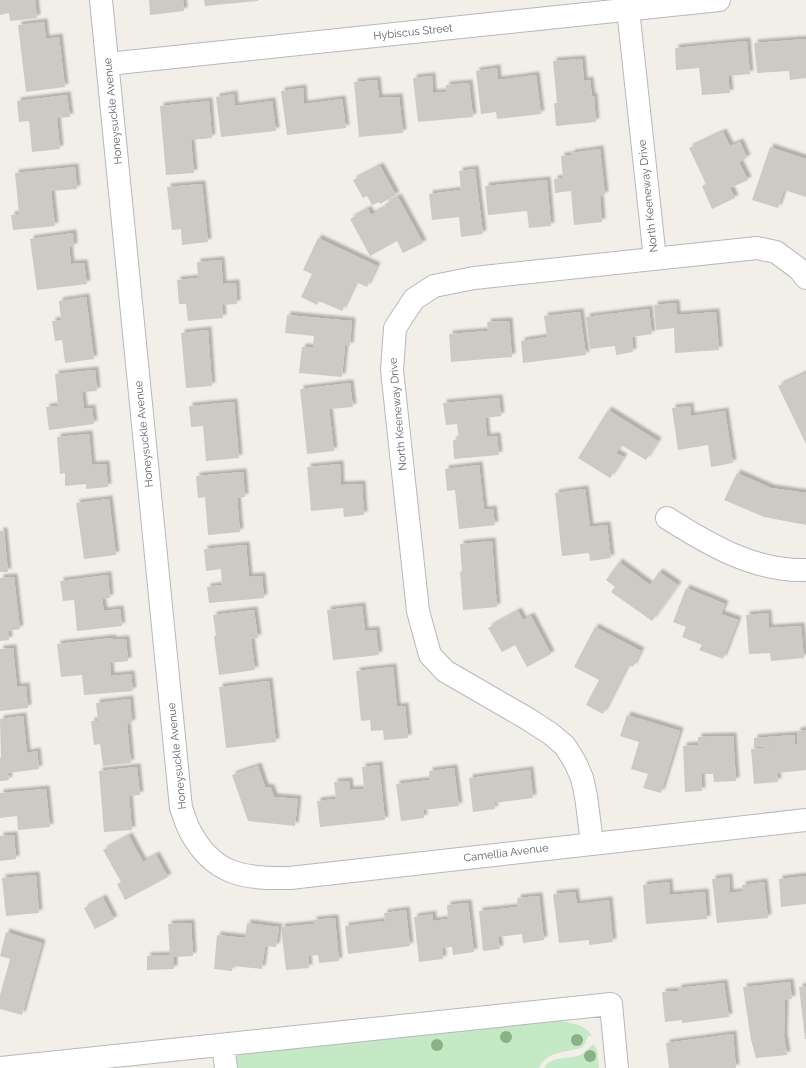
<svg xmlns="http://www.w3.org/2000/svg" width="806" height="1068" viewBox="0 0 806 1068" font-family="Raleway,sans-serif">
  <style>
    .green { fill: #c5e8c5 }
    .building { fill: #cccac5; filter: url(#shadow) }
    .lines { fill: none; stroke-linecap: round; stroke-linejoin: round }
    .minor-casing { stroke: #b5b8bc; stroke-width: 24 }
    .minor { stroke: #fff; stroke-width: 22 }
    .tree { fill: #89b387 }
    .labels { text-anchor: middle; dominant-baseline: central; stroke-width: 4; stroke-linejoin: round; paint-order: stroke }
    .street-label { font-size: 11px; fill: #5f6368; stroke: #fff }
  </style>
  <defs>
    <filter id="shadow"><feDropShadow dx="3.5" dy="-3.5" stdDeviation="1" flood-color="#0004"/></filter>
  </defs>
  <rect width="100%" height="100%" fill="#f1efe8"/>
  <path class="green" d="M558 1021C572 1023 585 1024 592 1036H588L583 1047C567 1053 547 1050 539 1068H232L235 1053 519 1023Z
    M594 1044 597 1050 599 1068H544C552 1054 570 1061 582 1054 586 1051 589 1047 594 1044Z"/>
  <path class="building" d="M0 0H35L37 18 10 21 9 13 0 15Z
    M149 0H183L184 11 150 15Z
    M204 0H258V1L205 6Z
    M44 22 46 39 59 37 65 87 26 92 18 25Z
    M806 39V78L790 80 789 71 757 73 754 43Z
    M747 41 750 74 728 76 730 93 702 95 699 68 676 70 675 48Z
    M582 59 584 81 590 80 592 97 594 96 596 122 556 126 554 103H557L553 61Z
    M497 68 498 80 536 75 541 114 497 119 496 112 481 114 476 71Z
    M432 76 433 93 446 92V85L469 83 473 117 418 122 413 78Z
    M377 80 379 98 399 97 403 133 359 137 354 82Z
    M303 88 304 104 342 99 346 128 287 135 281 91Z
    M234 94 235 106 272 101 276 131 221 137 216 97Z
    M67 95 70 117 57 118 60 149 32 152 29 121 19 122 17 101Z
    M209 101 212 138 191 140 194 173 166 175 160 106Z
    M723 132 730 146 740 142 747 158 739 162 748 180 730 188 735 198 712 209 702 186 706 184 689 148Z
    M770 147 806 159V197L784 190 778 208 752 200Z
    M600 149 605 195 600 196 602 222 574 225 571 191 555 193 554 179 563 178 561 156 571 155V153Z
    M380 166 396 195 380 204 379 202 372 205 367 196 363 198 353 180Z
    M75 167 77 189 51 191 55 226 13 230 11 215 19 214 15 173Z
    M475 169 483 234 461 237 459 217 432 220 429 194 461 190 459 171Z
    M547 180 551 226 529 228 527 211 488 215 485 186Z
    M202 184 208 242 182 245 181 229 172 230 167 187Z
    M398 197 423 243 403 253 397 241 370 256 350 219 368 209 371 215 386 207 385 204Z
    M73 233 74 247H69L71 264 84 263 87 284 37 290 30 239Z
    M318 238 377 266 367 287 356 282 342 311 319 301 317 305 301 297 312 274 303 270Z
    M221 260 223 284 236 283 237 304 222 305 223 318 188 321 186 304H179L177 280 198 278 197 262Z
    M86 297 94 359 65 363 62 340 55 341 52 321 61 320 59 301Z
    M676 303 677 315 716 312 719 350 675 353 674 328 656 330 654 305Z
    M649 309 652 334 632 337 633 352 616 355 615 346 590 349 586 317Z
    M580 312 586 355 523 363 521 341 547 337 544 316Z
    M287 315 352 321 350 346H345L342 377 299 373 302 347 313 348 314 336 285 333Z
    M509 321 512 357 451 362 449 334 488 331 487 322Z
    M208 330 212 386 186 388 181 333Z
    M95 370 97 391 82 392 84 409 92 408 94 424 49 430 46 407 58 406 55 374Z
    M806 373V444L778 386Z
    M350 383 353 407 329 409 334 451 307 454 300 389Z
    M499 398 501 416 485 418 487 437 497 436 499 455 454 459 453 440 459 439 457 424 446 425 443 403Z
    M234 402 239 458 206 461 203 426 191 427 189 406Z
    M690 406 691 416 725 411 733 463 711 467 708 445 678 450 672 408Z
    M608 410 658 441 646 460 621 445 616 453 624 457 610 478 578 458Z
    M89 434 92 465 106 464 108 487 86 489V484L65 486V473L60 474 57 437Z
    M340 464 341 485 362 484 364 515 344 517 343 508 311 511 307 467Z
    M479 465 484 510 493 509 495 525 459 529 455 490 447 491 445 469Z
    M243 472 245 497 237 498 240 532 208 535 205 497 198 498 196 476Z
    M737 473 771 488 806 493V525L764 517 724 500Z
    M585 489 590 527 607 525 611 558 590 561 589 553 562 556 555 493Z
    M109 499 116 555 84 559 76 503Z
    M0 531H4L8 572H0Z
    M492 541 497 607 463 610 460 572 462 571 460 544Z
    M246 545 249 577 262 576 264 598 209 603 207 587 222 585 221 569 206 571 204 549Z
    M619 562 650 585 659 572 678 585 652 621 611 592 615 587 606 580Z
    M108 575 110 598 102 599 104 611 120 609 122 626 77 631 74 600 63 601 60 581Z
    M14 577 20 629 8 631 9 640 0 641V578Z
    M686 588 725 604 721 614 738 620 723 659 699 650 702 645 682 637 686 627 673 622Z
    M362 606 365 631 376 630 379 655 333 660 327 610Z
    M254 610 258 638 251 639 255 670 219 675 214 636H216L213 615Z
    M518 611 523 620 531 616 551 654 527 667 515 645 502 652 488 628Z
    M768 613 769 628 801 626 804 658 771 661 770 653 749 654 746 615Z
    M595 627 641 651 633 667 628 665 603 714 586 705 599 680 574 667Z
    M112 638 113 640 126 639 128 661 110 663 111 676 131 674 133 691 84 695 82 675 61 677 57 644Z
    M13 648 17 687 26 686 28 708 0 711V649Z
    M393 667 397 707 405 706 408 738 384 740 383 730 371 731 370 720 361 721 356 671Z
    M269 681 276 742 226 748 219 687Z
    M130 699 132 723 127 724 131 763 103 766 100 744 94 745 91 721H98L96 703Z
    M627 715 680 731 661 793 643 788 648 774 631 769 639 742 620 736Z
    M23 716 27 753 37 751 39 769 8 773 9 780 0 781V758L1 757 0 719Z
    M806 730V770L777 773 778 782 754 784 751 749 792 745 754 747V738L795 735V744H798L797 731Z
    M733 736 736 781 714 782 713 774H701L702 791 685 792 683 746 698 745V737Z
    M379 765 385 820 320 827 317 801 336 799 334 782 349 781 350 790 364 789 362 767Z
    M258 766 265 787 271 788 274 797 298 799 295 826 248 821 232 775Z
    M137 767 140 795 129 796 132 830 104 832 99 771Z
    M454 768 459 806 423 810 424 818 401 821 396 784 430 780 429 771Z
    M530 770 533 798 494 803 495 809 473 812 469 778Z
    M46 789 50 827 18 830 17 816 0 818V793Z
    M14 835 16 859 0 861V836Z
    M129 836 143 862 156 855 168 877 125 900 117 884 121 882 103 850Z
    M36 875 39 913 6 916 2 878Z
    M806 876V904L781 907 779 879Z
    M729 877 730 893 743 891 742 885 764 882 768 918 717 923 712 879Z
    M669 882 670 895 705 892 707 919 646 924 643 885Z
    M575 892 577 904 609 900 613 942 589 945V940L559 943 553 894Z
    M539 896 544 940 523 943 522 934 498 937 500 949 483 951 479 911 518 907 517 898Z
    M103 898 114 919 95 929 84 908Z
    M468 903 474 952 453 955 452 947 442 948 443 959 419 962 414 917 433 914V921L448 919 447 905Z
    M406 910 410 946 348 954 345 926 385 921 384 913Z
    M335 918 339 961 319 963 318 955 308 956 309 968 286 970 281 927 314 924 313 920Z
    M191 923 193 956 174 957V969L147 970V956L170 955 168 924Z
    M247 923 279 927 276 947 265 946 262 969 233 966 232 971 214 969 217 935 245 938Z
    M6 932 42 943 22 1015 0 1009V995L10 959 0 956Z
    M790 982 792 999 785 1000 784 1036 787 1055 756 1058 751 1040 743 987Z
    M724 983 729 1017 682 1023V1020L665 1022 662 992 678 991V988Z
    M806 986V1039H805L799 987Z
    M733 1034 736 1068H669L666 1043Z"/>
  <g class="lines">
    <defs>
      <path id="minor" d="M101 0 181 808C184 815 186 824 190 831 213 875 244 879 290 878L806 820
        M627 0 655 259
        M108 64 719 0
        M667 518C708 544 755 572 806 570
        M592 843 586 796 582 778 575 762 565 746 551 734 528 719 445 671 430 655 418 611 392 370 395 328 414 299 434 286 474 278 757 248 776 252 799 269 806 278
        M223 1045 226 1068
        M0 1068 611 1004 617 1068"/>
    </defs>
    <use href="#minor" class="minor-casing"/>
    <use href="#minor" class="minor"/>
  </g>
  <g class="tree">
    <circle cx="506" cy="1037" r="6"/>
    <circle cx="577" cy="1040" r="6"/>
    <circle cx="437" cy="1045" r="6"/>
    <circle cx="590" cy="1056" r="6"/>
  </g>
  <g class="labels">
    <g class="street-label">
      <text transform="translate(413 32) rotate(-6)">Hybiscus Street</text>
      <text transform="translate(113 111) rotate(-96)">Honeysuckle Avenue</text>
      <text transform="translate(648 196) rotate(-96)">North Keeneway Drive</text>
      <text transform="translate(398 414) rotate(-95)">North Keeneway Drive</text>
      <text transform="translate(144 434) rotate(-96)">Honeysuckle Avenue</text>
      <text transform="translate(177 756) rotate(-96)">Honeysuckle Avenue</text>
      <text transform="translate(506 853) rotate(-7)">Camellia Avenue</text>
    </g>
  </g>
</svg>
